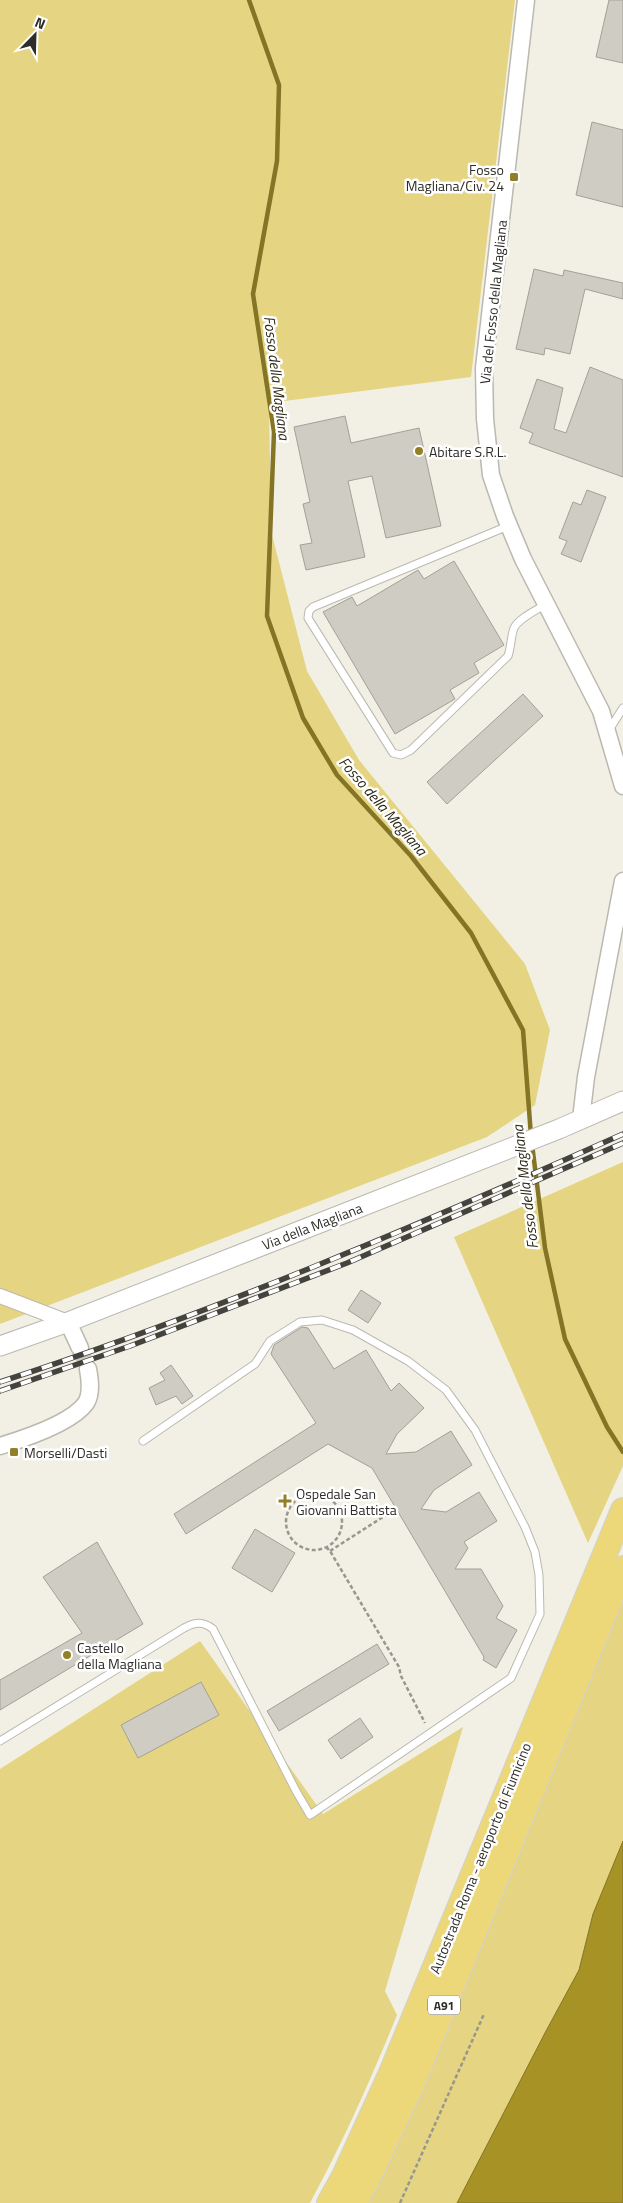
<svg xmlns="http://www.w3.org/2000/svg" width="623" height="2203" viewBox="0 0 623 2203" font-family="'Titillium Web',sans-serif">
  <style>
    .green { fill: #e5d482 }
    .water { fill: #a79225; stroke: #837426 }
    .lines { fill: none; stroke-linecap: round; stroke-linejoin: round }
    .stream { stroke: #837426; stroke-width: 4.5 }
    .building { fill: #cfcdc3; stroke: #a2a097 }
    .tertiary-tunnel { stroke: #cbc9bf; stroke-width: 16; stroke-dasharray: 16 8; stroke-linecap: butt }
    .service-casing { stroke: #bbb9af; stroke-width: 9 }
    .minor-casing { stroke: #bbb9af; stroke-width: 16 }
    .tertiary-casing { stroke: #bbb9af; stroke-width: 19 }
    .secondary-casing { stroke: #bbb9af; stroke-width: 21 }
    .motorway-casing { stroke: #d1d1d0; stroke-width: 26 }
    .path { stroke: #98968f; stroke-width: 2.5; stroke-dasharray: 4 2.5; stroke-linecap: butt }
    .service { stroke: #fff; stroke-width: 7 }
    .minor { stroke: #fff; stroke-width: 14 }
    .tertiary { stroke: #fff; stroke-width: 16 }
    .secondary { stroke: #fff; stroke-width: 19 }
    .motorway { stroke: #ecd879; stroke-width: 24 }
    .rail-casing { stroke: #44433e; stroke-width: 5.5 }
    .rail { stroke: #fff; stroke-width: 4; stroke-dasharray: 11; stroke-linecap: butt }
    .poi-dot { fill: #918027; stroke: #fff; stroke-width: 2 }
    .labels { text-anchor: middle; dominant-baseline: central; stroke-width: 5; stroke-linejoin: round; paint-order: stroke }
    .shield { fill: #fff; stroke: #6d6c69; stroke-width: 1 }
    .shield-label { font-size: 12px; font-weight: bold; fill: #2e2d29 }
    .poi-label { font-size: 14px; fill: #2e2d29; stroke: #fff; text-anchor: start }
    .street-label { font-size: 14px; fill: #2e2d29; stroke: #fff }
    .water-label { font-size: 15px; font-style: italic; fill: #2d2917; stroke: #fff }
  </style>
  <rect width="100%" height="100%" fill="#f2f0e5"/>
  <path class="green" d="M0 0H515L471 377 269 403 271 531 307 671 359 760 525 964 550 1030 535 1105 487 1137 0 1324Z
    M623 1162V1466L588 1543 454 1237Z
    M623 1597V1841L593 1914 579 1970 546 2031 457 2203H369L420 2096Z
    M200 1641 323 1814 463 1727 385 1991 397 2015C371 2079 343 2142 310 2203H0V1769Z"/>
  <path class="water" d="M623 1841V2203H457L546 2031 579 1970 593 1914Z"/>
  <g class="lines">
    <path class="stream" d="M249 0 279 85 277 161 253 294 274 432 267 616 303 718 337 775 411 856 471 933 523 1030 531 1136
      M532 1144 545 1248 565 1339 607 1427 623 1452"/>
  </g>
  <path class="building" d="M609 0H623V63L596 57Z
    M592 122 623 130V207L576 195Z
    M534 269 563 276 564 270 623 283V299L585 289 570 354 545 348 544 355 516 349Z
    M590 367 623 380V477L529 443 533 433 520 428 537 379 563 388 554 429 566 433Z
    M345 416 351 443 419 428 441 526 386 538 372 476 348 481 365 557 306 570 300 545 312 543 303 504 310 502 294 427Z
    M587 490 606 497 581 562 561 554 567 541 559 538 573 502 581 505Z
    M454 561 504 645 474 663 479 673 450 690 455 699 395 734 323 612 352 597 357 606 418 570 424 579Z
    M523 694 543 716 447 804 427 782Z
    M361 1290 381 1303 368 1323 348 1310Z
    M302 1327 308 1328 334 1369 366 1350 391 1391 399 1383 424 1408 397 1434 386 1454 416 1452 451 1431 472 1465 434 1490 421 1509 446 1512 479 1492 497 1521 464 1542 468 1548 455 1569H481L503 1606 496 1618 517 1630 496 1668 483 1660 484 1657 372 1468 328 1444 186 1534 174 1514 316 1423 271 1354 274 1345Z
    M171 1365 193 1396 182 1404 176 1396 156 1405 149 1388 165 1380 160 1373Z
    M255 1529 295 1553 272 1592 232 1568Z
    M97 1542 143 1624 0 1710V1680L82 1633 43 1577Z
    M377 1644 389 1664 279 1731 267 1711Z
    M201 1682 219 1715 138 1758 121 1725Z
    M360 1718 373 1737 341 1759 328 1740Z"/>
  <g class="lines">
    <path class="tertiary-tunnel" d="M80 1348 88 1369"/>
    <defs>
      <path id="service" d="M508 526 313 607 309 611 308 618 393 753 401 755 411 750 508 656C511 647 511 636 514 628 519 618 537 610 546 604
        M609 730 623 708
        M0 1741 184 1628C195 1622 203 1621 213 1629L296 1791 310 1815 511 1678 540 1614 539 1575 535 1552 525 1527 475 1430 446 1390 408 1361 353 1330 322 1320 300 1322 270 1341 255 1364 143 1441"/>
      <path id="minor" d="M0 1296 68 1322"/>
      <path id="tertiary" d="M526 0 484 368 485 419 491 475 505 516 523 559 601 711 623 786
        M581 1119 586 1077 623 881
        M68 1322 80 1348
        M0 1446C23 1439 72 1423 86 1403 92 1393 90 1380 88 1369"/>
      <path id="secondary" d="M0 1346 68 1322 559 1129 623 1101"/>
      <path id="motorway" d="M329 2203 344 2176 391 2073 623 1510
        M355 2203 375 2164 411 2087 623 1568"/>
    </defs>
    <use href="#service" class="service-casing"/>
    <use href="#minor" class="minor-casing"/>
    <use href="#tertiary" class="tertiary-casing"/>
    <use href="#secondary" class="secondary-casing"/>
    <use href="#motorway" class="motorway-casing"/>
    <path class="path" d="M286 1522a28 28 0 1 1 56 0a28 28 0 1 1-56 0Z
      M326 1547 330 1551 399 1667 401 1676 425 1723
      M330 1551 386 1515
      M400 2203 484 2014"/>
    <use href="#service" class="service"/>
    <use href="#minor" class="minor"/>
    <use href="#tertiary" class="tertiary"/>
    <use href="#secondary" class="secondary"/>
    <use href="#motorway" class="motorway"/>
    <defs>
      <path id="rail" d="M0 1382C213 1313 419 1225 623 1134
        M0 1391 130 1346 347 1263 623 1143"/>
    </defs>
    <use href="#rail" class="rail-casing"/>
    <use href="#rail" class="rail"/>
  </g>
  <g class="poi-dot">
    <rect x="509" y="172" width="10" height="10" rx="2.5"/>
    <circle cx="419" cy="451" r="5"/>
    <rect x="9" y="1447" width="10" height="10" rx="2.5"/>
    <path d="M282.5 1493.5h5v5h5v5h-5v5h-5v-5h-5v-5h5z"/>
    <circle cx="67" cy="1655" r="5"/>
  </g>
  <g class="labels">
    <rect class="shield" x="428" y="1995.5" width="32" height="19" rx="4"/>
    <g class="shield-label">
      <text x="444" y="2005">A91</text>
    </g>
    <g class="poi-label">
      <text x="504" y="169" text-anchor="end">Fosso<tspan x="504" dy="16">Magliana/Civ. 24</tspan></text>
      <text x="429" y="451">Abitare S.R.L.</text>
      <text x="24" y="1452">Morselli/Dasti</text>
      <text x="296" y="1493">Ospedale San<tspan x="296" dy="16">Giovanni Battista</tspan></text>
      <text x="77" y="1647">Castello<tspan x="77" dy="16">della Magliana</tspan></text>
    </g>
    <g class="street-label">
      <text transform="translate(493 302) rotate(-84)">Via del Fosso della Magliana</text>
      <text transform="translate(312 1226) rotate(-21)">Via della Magliana</text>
      <text transform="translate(480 1858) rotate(-68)">Autostrada Roma - aeroporto di Fiumicino</text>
    </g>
    <g class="water-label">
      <text transform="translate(277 378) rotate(83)">Fosso della Magliana</text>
      <text transform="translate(383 806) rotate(49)">Fosso della Magliana</text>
      <text transform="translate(525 1187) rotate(-97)">Fosso della Magliana</text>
    </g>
  </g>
  <g transform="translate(35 35) rotate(23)" stroke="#ffffff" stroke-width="4" paint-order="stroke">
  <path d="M0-4L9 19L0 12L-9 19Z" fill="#2e2d29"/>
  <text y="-8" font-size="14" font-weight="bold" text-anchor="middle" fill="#2e2d29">N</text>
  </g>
</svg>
